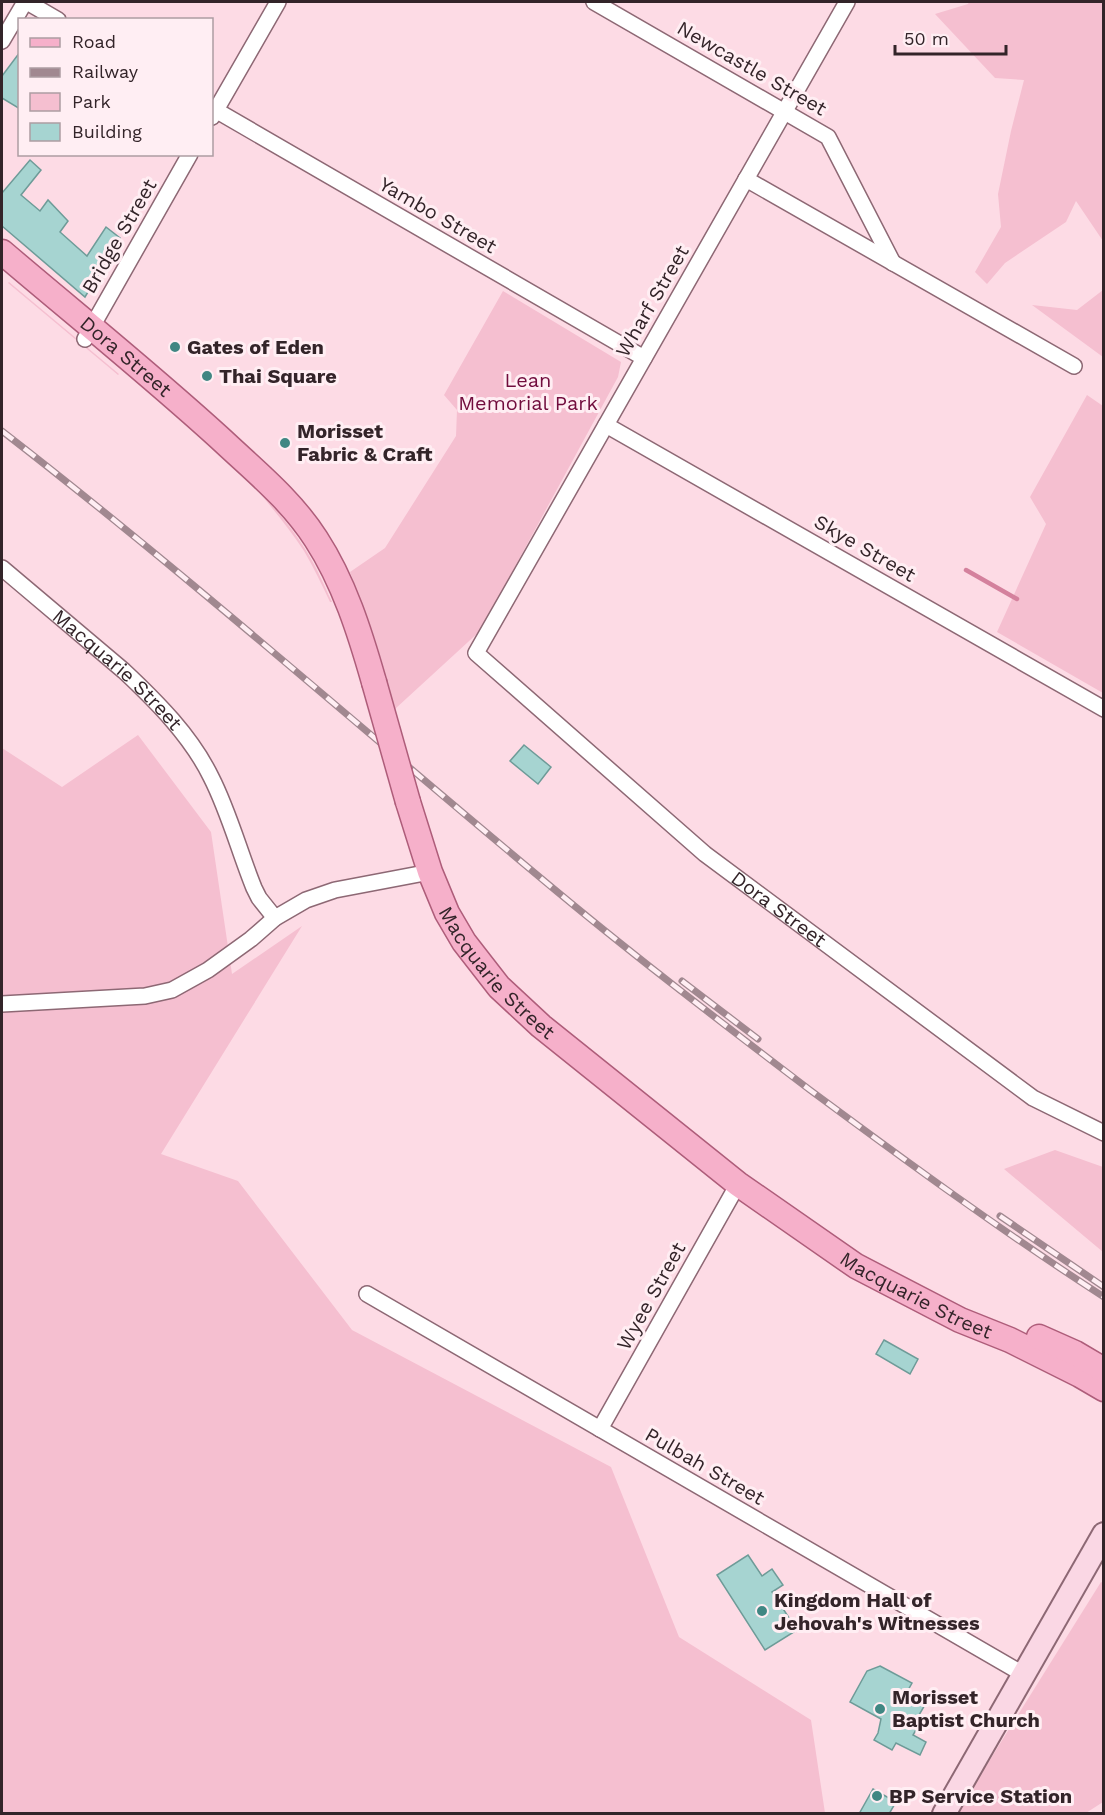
<svg xmlns="http://www.w3.org/2000/svg" width="1105" height="1815" viewBox="0 0 1105 1815" font-family="'Work Sans',sans-serif">
  <style>
    .green { fill: #f5bfd0 }
    .lines { fill: none; stroke-linecap: round; stroke-linejoin: round }
    .stream { stroke: #d4819d; stroke-width: 4.5 }
    .building { fill: #a6d4d1; stroke: #6e9b98; stroke-width: 1.5 }
    .minor-casing { stroke: #8d6874; stroke-width: 18 }
    .secondary-casing { stroke: #8d6874; stroke-width: 26 }
    .primary-casing { stroke: #ae5d7a; stroke-width: 27 }
    .minor { stroke: #fff; stroke-width: 15 }
    .secondary { stroke: #fad7e4; stroke-width: 22 }
    .primary { stroke: #f6b0ca; stroke-width: 24 }
    .rail-casing { stroke: #a18890; stroke-width: 7 }
    .rail { stroke: #ffeef3; stroke-width: 4.5; stroke-dasharray: 14; stroke-linecap: butt }
    .primary-bridge-casing { stroke: #ae5d7a; stroke-width: 27; stroke-linecap: butt }
    .primary-bridge { stroke: #f6b0ca; stroke-width: 24 }
    .poi-dot { fill: #408783; stroke: #ffeef3; stroke-width: 2 }
    .labels { text-anchor: middle; dominant-baseline: central; stroke-width: 6; stroke-linejoin: round; paint-order: stroke }
    .street-label { font-size: 20px; fill: #332429; stroke: #ffeef3 }
    .poi-label { font-size: 20px; font-weight: bold; fill: #332429; stroke: #ffeef3; text-anchor: start }
    .park-label { font-size: 20px; fill: #710c3d; stroke: #ffeef3 }
  </style>
  <rect width="100%" height="100%" fill="#fddbe5"/>
  <path class="green" d="M969 2H1103V241L1076 201 1066 222 1005 263 987 284 975 272 1001 227 998 194 1011 131 1024 80 995 78 935 14 968 4Z
    M9 282 119 374 118 375 8 283Z
    M1103 290V357L1032 305 1077 310Z
    M503 291 621 362 618 377 480 631 395 709 375 639 350 572 385 548 456 436 457 410 444 395Z
    M1087 395 1103 406V693L997 632 1046 524 1030 497Z
    M246 476C268 500 290 524 307 552 317 568 324 585 332 602H330C322 585 314 568 304 551 287 525 266 501 246 476Z
    M138 735 211 832 232 974 302 926 161 1154 238 1181 352 1330 611 1467 679 1637 811 1720 825 1813H2V748L62 787Z
    M1055 1150 1103 1167V1252L1004 1169Z
    M1101 1582 1103 1583V1802L1086 1813 956 1814Z"/>
  <g class="lines">
    <path class="stream" d="M966 570 1017 599"/>
  </g>
  <path class="building" d="M20 52V109L2 98V76Z
    M30 160 41 170 21 195 40 211 48 200 68 221 60 232 87 256 106 227 120 238 85 297 2 226V193Z
    M524 745 551 767 538 784 510 761Z
    M884 1340 918 1359 910 1374 876 1354Z
    M748 1555 762 1576 772 1569 783 1585 772 1592 797 1630 765 1650 717 1575Z
    M880 1666 912 1683 907 1692 926 1703 912 1727 916 1730 913 1735 926 1742 920 1755 896 1743 892 1750 874 1740 878 1733 881 1719 850 1702 867 1671Z
    M873 1789 896 1802 889 1814H859Z"/>
  <g class="lines">
    <defs>
      <g id="minor">
        <path d="M27 2 58 20"/>
        <path d="M594 2 828 137 893 263"/>
        <path id="s1" d="M847 2 476 653 705 854 1033 1098 1104 1133"/>
        <path d="M2 41 25 2"/>
        <path d="M212 108 644 358"/>
        <path d="M212 117 278 2"/>
        <path d="M746 179 1074 366"/>
        <path d="M85 339 190 154"/>
        <path d="M606 425 1104 709"/>
        <path id="s2" d="M2 568 124 671C157 702 191 736 211 777 229 812 239 851 254 888L259 898 275 918"/>
        <path d="M2 1004 145 996 172 990 208 970 251 939 275 918 306 900 335 890 430 872"/>
        <path d="M367 1294 1023 1674"/>
        <path d="M600 1429 738 1184"/>
      </g>
      <path id="secondary" d="M944 1814 1104 1534"/>
      <g id="primary">
        <path id="s3" d="M2 252C76 315 151 375 223 441 256 472 291 500 316 539 344 582 360 633 374 682"/>
        <path id="s4" d="M408 802 430 872 447 913 464 942 499 987 541 1026 738 1184 856 1266 960 1320 1010 1340 1080 1375 1104 1389"/>
        <path d="M1039 1337 1075 1353 1104 1370"/>
      </g>
    </defs>
    <use href="#minor" class="minor-casing"/>
    <use href="#secondary" class="secondary-casing"/>
    <use href="#primary" class="primary-casing"/>
    <use href="#minor" class="minor"/>
    <use href="#secondary" class="secondary"/>
    <use href="#primary" class="primary"/>
    <defs>
      <path id="rail" d="M2 431C193 579 374 740 560 894 642 962 726 1026 810 1090 906 1161 1003 1232 1104 1297
        M682 981 758 1039
        M1000 1216 1104 1287"/>
    </defs>
    <use href="#rail" class="rail-casing"/>
    <use href="#rail" class="rail"/>
    <defs>
      <path id="primary-bridge" d="M374 682 408 802"/>
    </defs>
    <use href="#primary-bridge" class="primary-bridge-casing"/>
    <use href="#primary-bridge" class="primary-bridge"/>
  </g>
  <g class="poi-dot">
    <circle cx="175" cy="347" r="6"/>
    <circle cx="207" cy="376" r="6"/>
    <circle cx="285" cy="443" r="6"/>
    <circle cx="762" cy="1611" r="6"/>
    <circle cx="880" cy="1709" r="6"/>
    <circle cx="877" cy="1796" r="6"/>
  </g>
  <g class="labels">
    <g class="street-label">
      <text transform="translate(752 68) rotate(30)">Newcastle Street</text>
      <text transform="translate(438 215) rotate(30)">Yambo Street</text>
      <text transform="translate(119 236) rotate(-60)">Bridge Street</text>
      <text transform="translate(652 301) rotate(-60)">Wharf Street</text>
      <text stroke="none"><textPath href="#s3" startOffset="162">Dora Street</textPath></text>
      <text transform="translate(865 548) rotate(30)">Skye Street</text>
      <text stroke="none"><textPath href="#s2" startOffset="154">Macquarie Street</textPath></text>
      <text stroke="none"><textPath href="#s1" startOffset="1146">Dora Street</textPath></text>
      <text stroke="none"><textPath href="#s4" startOffset="196">Macquarie Street</textPath></text>
      <text stroke="none"><textPath href="#s4" startOffset="729">Macquarie Street</textPath></text>
      <text transform="translate(651 1296) rotate(-61)">Wyee Street</text>
      <text transform="translate(705 1466) rotate(30)">Pulbah Street</text>
    </g>
    <g class="poi-label">
      <text x="187" y="347">Gates of Eden</text>
      <text x="219" y="376">Thai Square</text>
      <text x="297" y="431">Morisset<tspan x="297" dy="23">Fabric &amp; Craft</tspan></text>
      <text x="774" y="1600">Kingdom Hall of<tspan x="774" dy="23">Jehovah's Witnesses</tspan></text>
      <text x="892" y="1697">Morisset<tspan x="892" dy="23">Baptist Church</tspan></text>
      <text x="889" y="1796">BP Service Station</text>
    </g>
    <g class="park-label">
      <text x="528" y="380">Lean<tspan x="528" dy="23">Memorial Park</tspan></text>
    </g>
  </g>
  <rect width="1105" height="1815" fill="none" stroke="#332429" stroke-width="6"/>
  <rect x="18" y="18" width="195" height="138" fill="#ffeef3" stroke="#ad9da2" stroke-width="1.5"/>
  <rect x="30" y="38" width="30" height="9" fill="#f6b0ca" stroke="#ad9da2" stroke-width="1.5"/>
  <text x="72" y="48" font-size="18" fill="#332429">Road</text>
  <rect x="30" y="68" width="30" height="9" fill="#a18890" stroke="#ad9da2" stroke-width="1.5"/>
  <text x="72" y="78" font-size="18" fill="#332429">Railway</text>
  <rect x="30" y="93" width="30" height="18" fill="#f5bfd0" stroke="#ad9da2" stroke-width="1.5"/>
  <text x="72" y="108" font-size="18" fill="#332429">Park</text>
  <rect x="30" y="123" width="30" height="18" fill="#a6d4d1" stroke="#ad9da2" stroke-width="1.5"/>
  <text x="72" y="138" font-size="18" fill="#332429">Building</text>
  <path d="M895 45v9h111v-9" fill="none" stroke="#332429" stroke-width="3"/>
  <text x="904" y="45" font-size="18" fill="#332429" stroke="#ffeef3" stroke-width="4.5" paint-order="stroke">50 m</text>
</svg>
